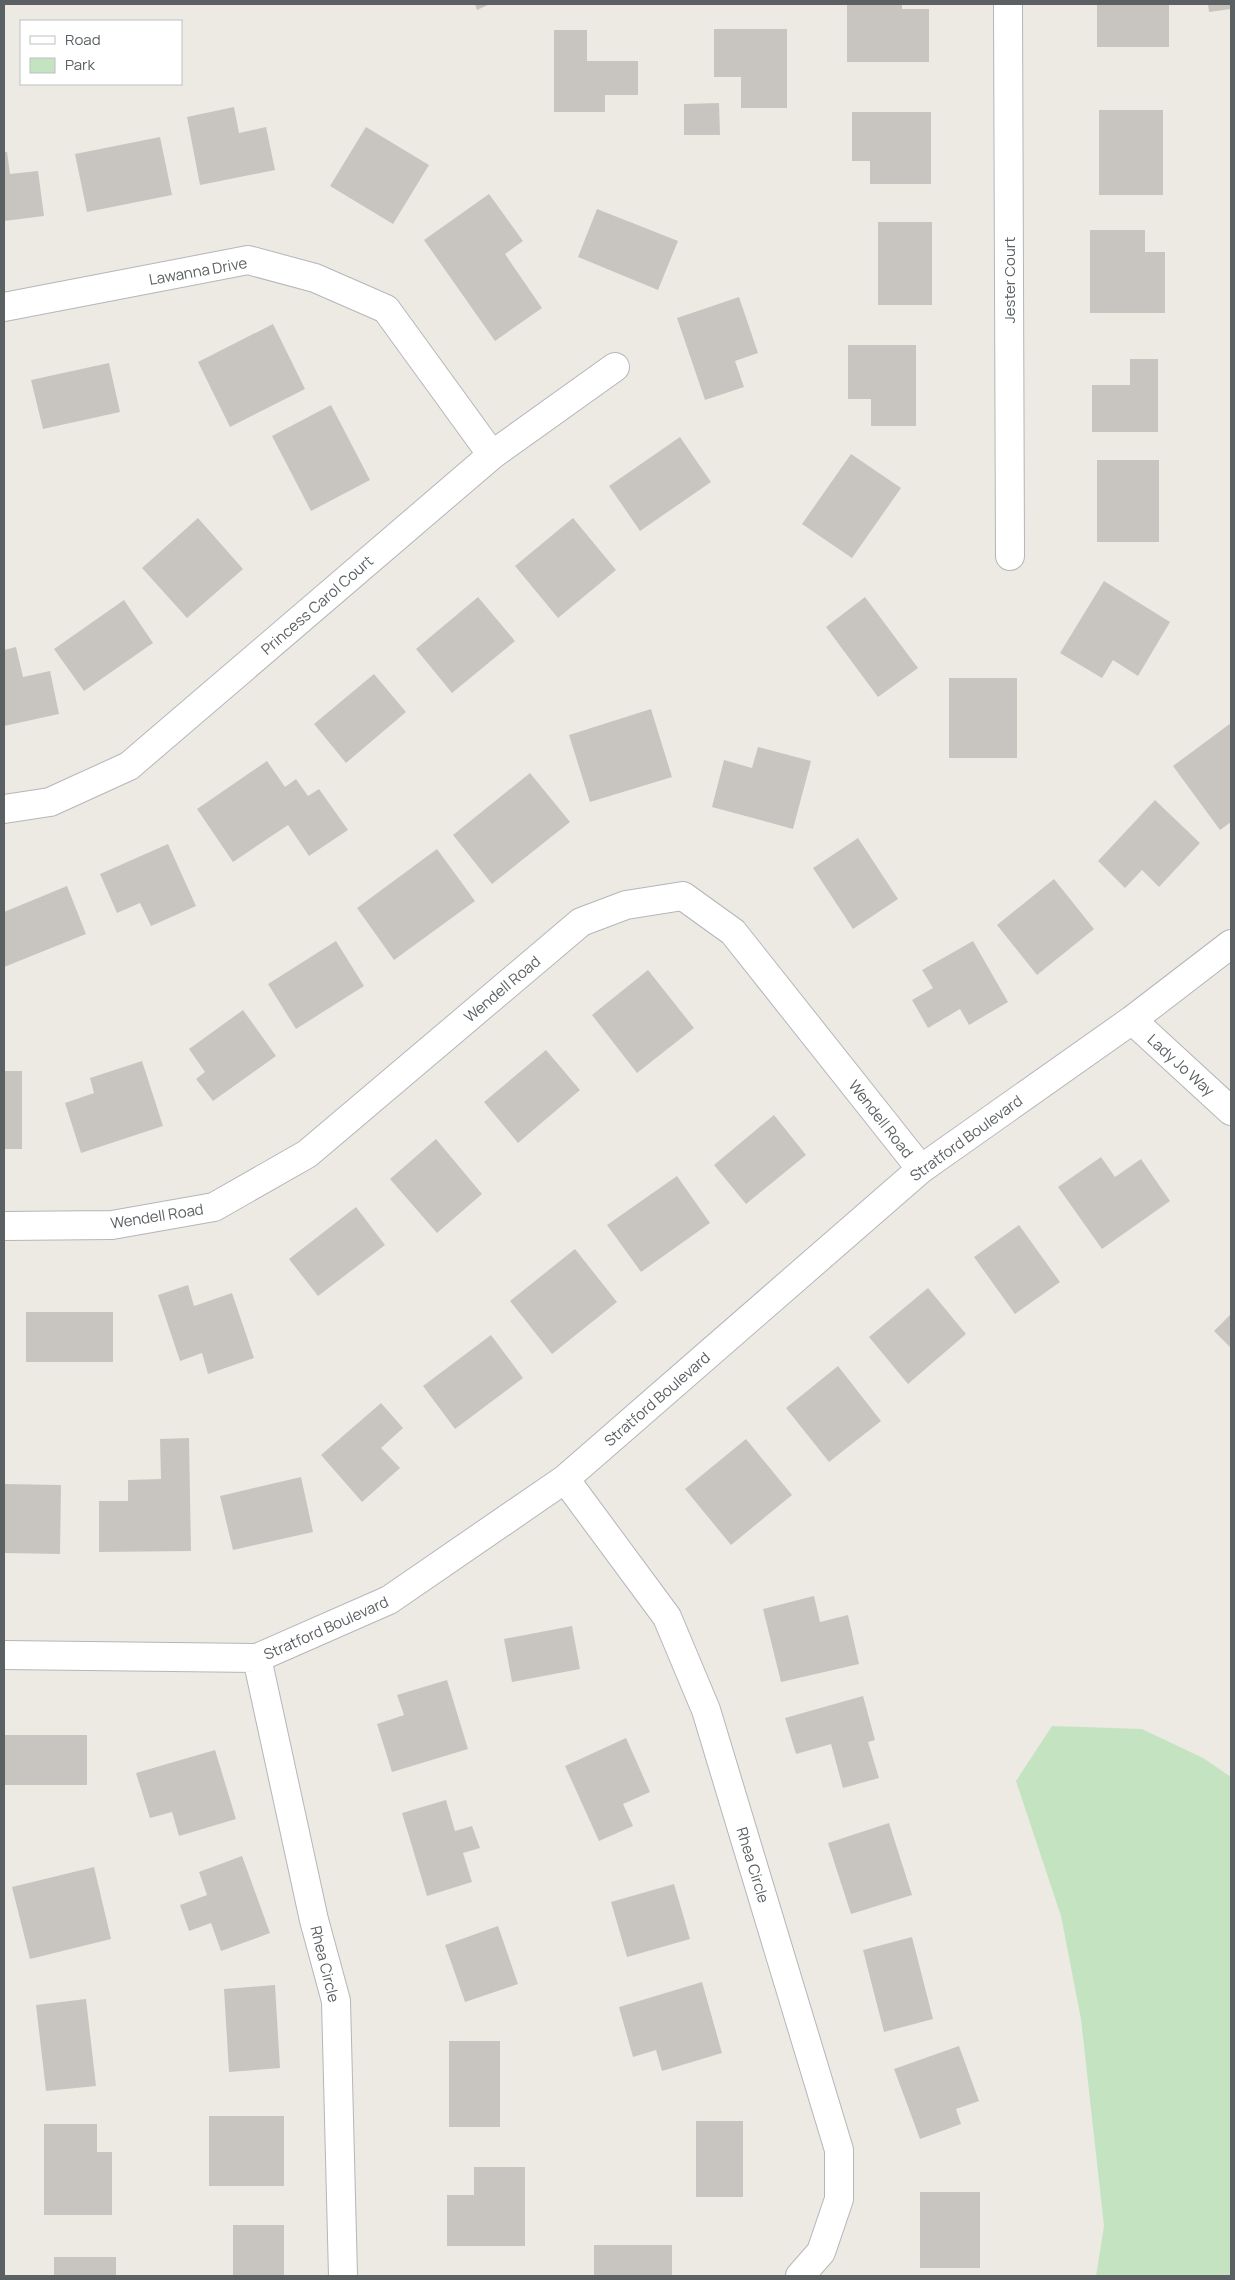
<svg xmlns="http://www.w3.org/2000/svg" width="1235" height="2280" viewBox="0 0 1235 2280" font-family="Manrope,sans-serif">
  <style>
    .green { fill: #c4e4c1 }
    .building { fill: #c8c5c0 }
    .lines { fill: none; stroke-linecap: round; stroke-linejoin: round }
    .minor-casing { stroke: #b4b6ba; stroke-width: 30 }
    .minor { stroke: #fff; stroke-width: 28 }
    .labels { text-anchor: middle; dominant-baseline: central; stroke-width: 4; stroke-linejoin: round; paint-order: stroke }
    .street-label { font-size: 15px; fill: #5b6063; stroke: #fff }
  </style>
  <rect width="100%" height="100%" fill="#edeae3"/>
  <path class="green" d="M1052 1726 1142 1729 1203 1758 1231 1777V2276H1096L1104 2226 1081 2019 1061 1916 1016 1781Z"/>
  <path class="building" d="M475 4H490L477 10Z
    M847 4H902V9H929V62H847Z
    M1097 4H1169V47H1097Z
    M1208 4H1231V9L1209 12Z
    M714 29H787V108H741V77H714Z
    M554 30H587V61H638V95H605V112H554Z
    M719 103 720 135H684V104Z
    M234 107 239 133 266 127 275 170 200 185 187 117Z
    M1099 110H1163V195H1099Z
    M852 112H931V184H870V161H852Z
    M366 127 429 165 393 224 330 186Z
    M160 137 172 195 87 212 75 154Z
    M4 152H7L10 174 38 171 44 216 4 221Z
    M489 194 523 241 505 254 542 308 495 341 424 240Z
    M597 209 678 241 658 290 578 257Z
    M878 222H932V305H878Z
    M1090 230H1145V252H1165V313H1090Z
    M739 297 758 353 735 361 744 387 705 400 677 318Z
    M273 324 305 389 230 427 198 362Z
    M848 345H916V426H871V399H848Z
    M1130 359H1158V432H1092V385H1130Z
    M109 363 120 412 43 429 31 380Z
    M331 405 370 480 311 511 272 436Z
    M680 437 711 482 640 531 609 486Z
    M851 454 901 488 852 558 802 524Z
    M1097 460H1159V542H1097Z
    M198 518 243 569 187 618 142 568Z
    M573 518 616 570 558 618 515 566Z
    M1104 581 1170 622 1138 676 1113 660 1102 678 1060 653Z
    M478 597 515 641 452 693 416 649Z
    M865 597 918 668 878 697 826 627Z
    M124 600 153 643 84 691 54 649Z
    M16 647 23 677 50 671 59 714 4 726V650Z
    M374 674 406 712 346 763 314 724Z
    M949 678H1017V758H949Z
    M651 709 672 777 590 802 569 735Z
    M1231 723V822L1220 830 1173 766Z
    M758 747 811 761 793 829 712 807 724 760 752 768Z
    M267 761 285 787 296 779 308 796 319 789 348 830 309 856 288 825 233 862 197 809Z
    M530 773 570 822 492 884 453 835Z
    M1155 800 1200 843 1159 887 1142 870 1125 888 1098 861Z
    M858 838 898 899 853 929 813 868Z
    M168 844 196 906 151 926 140 903 117 913 100 874Z
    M437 849 475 901 394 960 357 908Z
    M1054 879 1094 929 1037 975 997 925Z
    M67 886 86 934 4 967V912Z
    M336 941 364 986 296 1029 268 984Z
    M973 941 1008 1002 969 1025 960 1009 928 1028 912 1000 933 988 922 970Z
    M648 970 694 1028 637 1073 592 1015Z
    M243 1010 276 1056 213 1101 196 1079 205 1072 189 1049Z
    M546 1050 580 1090 518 1143 484 1102Z
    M142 1061 163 1126 81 1153 65 1103 94 1093 90 1078Z
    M4 1071H22V1149H4Z
    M774 1115 806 1155 746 1204 714 1165Z
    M436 1139 482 1194 437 1233 390 1179Z
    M1101 1157 1115 1177 1141 1159 1170 1201 1102 1249 1058 1187Z
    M677 1176 710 1223 641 1272 607 1225Z
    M356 1207 385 1245 318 1296 289 1259Z
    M1019 1225 1060 1282 1015 1314 974 1257Z
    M575 1249 617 1302 552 1354 510 1301Z
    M188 1285 194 1306 232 1293 254 1358 208 1374 202 1353 180 1361 158 1295Z
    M928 1288 966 1334 908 1384 869 1337Z
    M26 1312H113V1362H26Z
    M1231 1314V1348L1214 1331Z
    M491 1335 523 1378 455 1429 423 1386Z
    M838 1366 881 1421 829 1462 786 1408Z
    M381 1403 403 1428 381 1448 400 1468 362 1502 321 1455Z
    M189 1438 191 1551 99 1552V1501H128V1480L161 1479 160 1439Z
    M746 1439 792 1495 731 1545 685 1489Z
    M301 1477 313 1532 233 1550 220 1496Z
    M4 1484 61 1485 60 1554 4 1553Z
    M814 1596 820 1622 848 1615 859 1664 781 1682 763 1609Z
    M572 1626 580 1669 512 1682 504 1639Z
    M447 1680 468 1749 392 1772 377 1724 404 1715 397 1695Z
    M863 1696 875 1740 868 1742 879 1778 843 1788 831 1744 796 1754 785 1718Z
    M4 1735H87V1785H4Z
    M626 1738 650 1792 623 1804 633 1826 599 1841 565 1766Z
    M215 1750 236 1819 179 1836 172 1812 150 1818 136 1773Z
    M446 1800 455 1831 472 1826 480 1848 463 1853 472 1882 427 1896 402 1813Z
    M889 1823 912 1895 851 1914 828 1843Z
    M242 1856 270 1933 221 1951 211 1923 189 1931 180 1905 207 1895 199 1872Z
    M94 1867 111 1939 30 1959 12 1887Z
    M674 1884 690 1939 627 1957 611 1902Z
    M498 1926 518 1984 465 2002 445 1945Z
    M912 1937 933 2019 884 2032 863 1950Z
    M702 1982 722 2053 662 2071 656 2050 633 2057 619 2007Z
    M275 1985 280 2068 229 2072 224 1989Z
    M86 1999 96 2086 46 2091 36 2005Z
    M449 2041H500V2127H449Z
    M959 2046 979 2101 956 2109 961 2124 920 2139 894 2069Z
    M209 2116H284V2186H209Z
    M696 2121H743V2197H696Z
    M44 2124H97V2152H112V2215H44Z
    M474 2167H525V2246H447V2195H474Z
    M920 2192H980V2268H920Z
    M233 2225H284V2276H233Z
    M594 2245H672V2276H594Z
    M54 2257H116V2276H54Z"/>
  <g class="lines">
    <defs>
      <path id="minor" d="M1008 4 1010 556
        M4 307 248 260 315 278 386 309 492 455
        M4 809 50 802 129 766 492 455 615 367
        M1132 1020 1231 1111
        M4 1226 112 1225 214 1207 307 1154 581 922 626 905 683 896 733 932 921 1169
        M565 1479 667 1617 706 1710 839 2150V2199L821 2252 800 2276
        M4 1655 257 1658 389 1600 565 1479 921 1169 1132 1020 1231 944
        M257 1658 314 1920 336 2001 343 2276"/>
    </defs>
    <use href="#minor" class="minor-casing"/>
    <use href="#minor" class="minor"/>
  </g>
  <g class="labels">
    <g class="street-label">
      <text transform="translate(198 271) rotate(-10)">Lawanna Drive</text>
      <text transform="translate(1009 280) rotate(-90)">Jester Court</text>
      <text transform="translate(317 605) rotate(-41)">Princess Carol Court</text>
      <text transform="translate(502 989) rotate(-40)">Wendell Road</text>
      <text transform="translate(1181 1065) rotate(42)">Lady Jo Way</text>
      <text transform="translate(881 1119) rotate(52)">Wendell Road</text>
      <text transform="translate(966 1138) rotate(-36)">Stratford Boulevard</text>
      <text transform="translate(157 1216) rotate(-9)">Wendell Road</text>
      <text transform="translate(657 1399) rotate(-41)">Stratford Boulevard</text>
      <text transform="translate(326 1628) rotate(-24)">Stratford Boulevard</text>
      <text transform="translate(753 1865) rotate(73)">Rhea Circle</text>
      <text transform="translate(325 1964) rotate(76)">Rhea Circle</text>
    </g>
  </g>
  <rect width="1235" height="2280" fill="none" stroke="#5b6063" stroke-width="10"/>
  <rect x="20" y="20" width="162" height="65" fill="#ffffff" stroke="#bdbfc1"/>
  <rect x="30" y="36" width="25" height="8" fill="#ffffff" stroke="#bdbfc1"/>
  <text x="65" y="45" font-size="15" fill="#5b6063">Road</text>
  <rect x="30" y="58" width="25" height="15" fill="#c4e4c1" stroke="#bdbfc1"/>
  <text x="65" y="70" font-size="15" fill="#5b6063">Park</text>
</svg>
